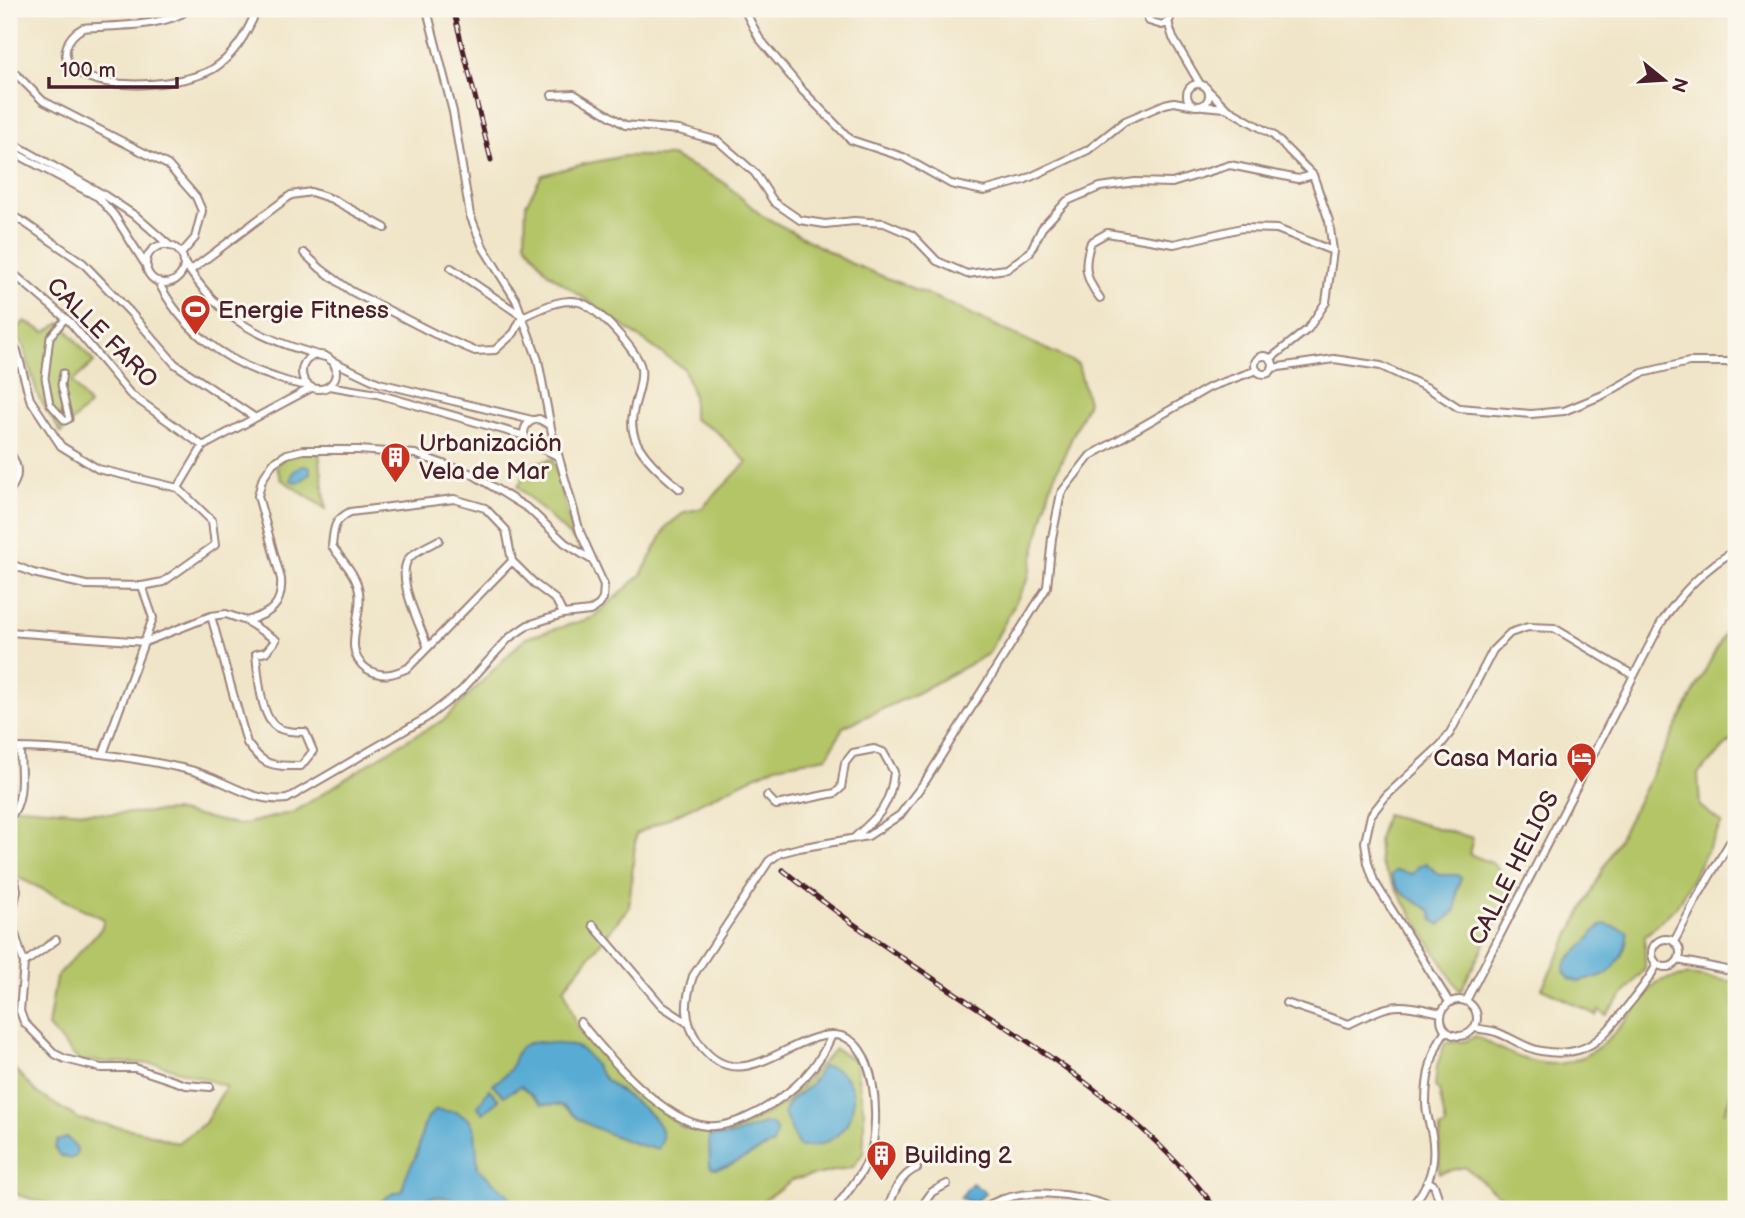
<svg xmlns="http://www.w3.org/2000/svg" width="1745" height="1218" viewBox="0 0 1745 1218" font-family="'Balsamiq Sans',sans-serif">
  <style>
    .green { fill: #b4c567; stroke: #7f7249; stroke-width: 2 }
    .water { fill: #59acd4; stroke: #526680; stroke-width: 2 }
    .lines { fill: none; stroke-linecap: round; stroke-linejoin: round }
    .pedestrian-casing { stroke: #9d827a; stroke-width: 9 }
    .minor-casing { stroke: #9d827a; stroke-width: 10 }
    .pedestrian { stroke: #fff; stroke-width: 5 }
    .minor { stroke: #fff; stroke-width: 6 }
    .rail-casing { stroke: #4a1f2b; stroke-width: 5 }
    .rail { stroke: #fbf7ec; stroke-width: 2.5; stroke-dasharray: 8; stroke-linecap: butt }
    .labels { text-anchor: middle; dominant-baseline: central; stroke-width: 6; stroke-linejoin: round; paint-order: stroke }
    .poi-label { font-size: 24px; fill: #4a1f2b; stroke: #fbf7ec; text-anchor: start }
    .street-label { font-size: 24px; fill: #4a1f2b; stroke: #fbf7ec }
  </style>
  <rect width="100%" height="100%" fill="#fbf7ec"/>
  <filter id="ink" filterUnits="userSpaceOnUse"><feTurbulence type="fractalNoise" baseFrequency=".0143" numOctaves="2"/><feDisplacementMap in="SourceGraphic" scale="14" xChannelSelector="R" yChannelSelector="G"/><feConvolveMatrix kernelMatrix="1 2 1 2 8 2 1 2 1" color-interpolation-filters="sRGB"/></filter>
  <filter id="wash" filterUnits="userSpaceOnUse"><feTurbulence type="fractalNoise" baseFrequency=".00686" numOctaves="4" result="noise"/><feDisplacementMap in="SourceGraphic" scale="28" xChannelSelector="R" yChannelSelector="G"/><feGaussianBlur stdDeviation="1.57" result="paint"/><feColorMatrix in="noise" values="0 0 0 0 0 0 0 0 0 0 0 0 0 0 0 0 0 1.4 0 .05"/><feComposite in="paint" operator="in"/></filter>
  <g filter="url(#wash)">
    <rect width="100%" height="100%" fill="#f0e5c8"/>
    <path class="green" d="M624 156H671L722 181 761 215 850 263 941 300 1078 364 1088 402 1051 484 1028 579 988 654 917 693 843 727 827 757 776 766 636 834 629 907 564 988 578 1029 625 1081 683 1128 726 1135 784 1104 835 1049 855 1060 864 1112V1138L863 1153 853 1167 792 1180 752 1209H386L376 1205 357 1209H64L9 1192V1063L37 1093 79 1119 144 1132 177 1143 205 1123 226 1086 158 1064 79 1061 48 1027 56 977 101 929 104 919 9 873V806L110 814 174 811 239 825 294 812 398 745 444 720 525 638 592 618 641 575 667 526 685 512 702 508 747 462 716 431 693 419V395L684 369 547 272 525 242 526 204 542 175 580 165Z
      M25 321 45 332 61 323 94 362 72 382 89 405 61 433 38 396 23 345 13 332Z
      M305 452H319L326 509 281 479 276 465 286 456Z
      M553 459 575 541 518 487 530 464Z
      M1736 625V735L1698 774 1700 806 1722 823 1677 906 1645 936V969L1606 1015 1599 1010 1596 1015 1542 988 1725 632Z
      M9 753H16L13 802H9Z
      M1386 814 1473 838 1469 854 1492 863 1515 885 1460 992 1380 863 1378 839Z
      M1690 975 1736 982 1732 1052 1736 1078 1724 1113 1736 1085V1209H1581C1565 1198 1550 1207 1532 1206 1525 1205 1516 1203 1510 1200 1492 1194 1480 1178 1465 1167L1439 1173 1440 1129 1446 1126 1439 1090 1435 1087 1437 1066 1445 1043 1466 1041 1476 1036C1539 1072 1576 1080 1627 1019 1634 1010 1649 988 1658 982 1666 978 1680 977 1690 975Z"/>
    <path class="water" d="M302 466 310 467V474L301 481 294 482 291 480 293 472Z
      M1426 863 1439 875H1458L1461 878 1457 890 1456 910 1440 925 1433 920 1431 911C1413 899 1398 896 1391 875L1396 870 1412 874 1419 866Z
      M1604 924 1627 931C1629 946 1616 971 1601 977 1593 980 1588 976 1580 982L1570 979 1564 971C1566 958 1571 957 1580 949 1590 941 1592 930 1604 924Z
      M539 1042C552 1044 571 1043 582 1050 592 1057 597 1072 606 1080 622 1096 676 1120 659 1148 647 1151 587 1126 576 1117 571 1113 569 1109 563 1106 557 1103 549 1106 541 1104L521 1086 504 1096 493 1085C498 1080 508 1074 511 1068 518 1051 516 1043 539 1042Z
      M823 1066C871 1071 861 1150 799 1147L784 1114C786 1099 800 1095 810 1085 815 1079 819 1072 823 1066Z
      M489 1089 499 1100 483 1113 478 1107Z
      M436 1110 456 1112 470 1120 475 1131 478 1168 509 1196 517 1209H472C459 1194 432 1195 414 1202 411 1204 408 1207 405 1209 397 1211 385 1209 377 1209 380 1199 393 1192 403 1191 403 1176 411 1168 416 1155 422 1139 421 1119 436 1110Z
      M767 1123 774 1126 777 1133 773 1144C757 1150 727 1170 713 1169L710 1166 709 1136H730Z
      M67 1138 77 1148 76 1156 70 1159 59 1155 55 1148 57 1141Z
      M972 1183 986 1193 974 1203 960 1198Z"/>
  </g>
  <g filter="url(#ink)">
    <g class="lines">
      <defs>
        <path id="pedestrian" d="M63 373 61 385 69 419 65 421 50 404 45 378 50 337 66 318"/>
        <path id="minor" d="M189 9C164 28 114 25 83 28 66 37 58 57 76 71 106 92 183 86 213 69 235 55 248 32 257 9
          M744 9 759 38 803 91 851 140 903 157 951 184 984 191 1024 180 1088 150 1125 121 1165 104 1174 102 1196 106
          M1145 9 1149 21 1162 25 1169 21 1174 9
          M1168 22 1173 38 1200 84
          M9 67 43 101 168 165 196 197 202 211 195 238 181 254
          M1187 95a11 11 0 1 1 22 0a11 11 0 1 1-22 0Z
          M1209 91 1226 108 1273 135 1313 175 1329 221 1333 251 1326 302 1308 329 1270 359
          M552 95 574 94 625 125 679 130 718 141 755 173 774 202 800 220 825 224 854 221 884 223 912 235 937 261 967 274 1007 269 1030 252 1042 228 1067 201 1100 187 1135 182 1172 183 1230 165 1298 179 1313 175
          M1203 106 1226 108
          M9 141 101 193 137 217 170 246
          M9 150 98 197 114 215 147 267
          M9 214 25 223 83 263 130 312 175 364 254 417
          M146 264a19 19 0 1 1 38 0a19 19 0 1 1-38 0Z
          M304 253 321 269 351 291 435 334 475 351 495 350 514 333 522 317C539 310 561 297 579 302 596 306 638 351 641 368 644 394 624 413 636 441 645 460 665 476 680 489
          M184 262C221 321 260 339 325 357
          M451 268 522 316
          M9 270 70 322 130 394 203 446
          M190 271 291 195 311 192 332 199 385 228
          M158 281C181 328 222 360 271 376 283 380 294 385 307 385
          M1100 298C1085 279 1083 265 1091 242L1107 233 1174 244 1242 228 1277 229 1333 251
          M9 340 17 351 30 399 61 446 98 469 178 488
          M302 372a17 17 0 1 1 34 0a17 17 0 1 1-34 0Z
          M1255 365a9 9 0 1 1 18 0a9 9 0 1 1-18 0Z
          M330 360 379 383 532 420
          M1272 368 1334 359 1381 366 1428 388 1459 408 1531 414 1564 411 1603 395 1642 373 1689 362H1727L1736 366
          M329 386 377 394 525 436
          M550 425 539 419C533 420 528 421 525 428 519 447 548 448 558 457
          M9 452C20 466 20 478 9 491
          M178 488 203 446 311 388
          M512 561 408 668C392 675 382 678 367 669 339 650 366 614 358 587 354 572 341 559 332 546 334 528 333 521 350 512L454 499 485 508 506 530 512 561 536 585 556 600 563 614
          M9 563 33 573 86 585 142 586 163 582 215 545 212 521 178 488
          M246 621C270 614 283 606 281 579L258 496 262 480 273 463 287 454 303 450H358L415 454 472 474 529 509 565 543 590 559
          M9 632 145 642 211 616 226 614 246 621 276 640 266 652 256 654C258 672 260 719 278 728 285 732 298 732 305 732L313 751 301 766C273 766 264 767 247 743L211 616
          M427 646C421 625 393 575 410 557 418 550 429 545 439 540
          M9 748C68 748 128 756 186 769 223 777 248 803 287 799L426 718 461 691 509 638 528 625 563 614 590 611 599 605 603 599 604 585 580 532 552 433 538 360 516 300 483 247 470 215 453 112 427 10
          M103 754 153 618 142 586
          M767 796 776 805 835 793 841 788 845 763 853 753 874 749 883 752 894 772C890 806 880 815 855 837
          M9 818C26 801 20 770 20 748
          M9 875 15 881 17 890 13 910 14 931 24 963 20 1011 24 1022 55 1054 65 1059 101 1068H135L186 1085 210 1087
          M593 925 662 1006 688 1023
          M1652 953a14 14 0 1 1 28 0a14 14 0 1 1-28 0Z
          M1674 942 1698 896 1736 832
          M1678 960 1736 972
          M24 963 56 940
          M1441 1018a18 18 0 1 1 36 0a18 18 0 1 1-36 0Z
          M1466 1001 1661 623C1681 593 1704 568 1736 550
          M1449 1002 1374 881 1368 863 1365 842 1371 815 1386 796 1440 746 1450 733 1493 650 1510 633 1528 627 1554 628 1633 675
          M1286 1003 1349 1024C1393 1003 1393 1002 1441 1013
          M580 1022C607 1055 664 1123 707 1126 726 1128 747 1118 763 1109 794 1092 818 1068 832 1035
          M1474 1028C1481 1029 1489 1030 1496 1032 1511 1037 1524 1048 1541 1051 1585 1059 1601 1040 1626 1008 1638 993 1649 981 1657 964
          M1429 1182 1434 1185 1442 1209
          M835 1209C847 1192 863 1174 870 1155 880 1125 879 1035 833 1035 787 1035 739 1101 698 1042 683 1019 685 1001 693 976L769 861 780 853 799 848 868 836 900 815 926 780 1047 587 1052 538 1061 493 1090 456 1210 387 1257 370
          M888 1209C893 1193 900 1175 917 1168
          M920 1209 932 1192 947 1184
          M982 1209C1018 1185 1078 1192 1116 1209
          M1409 1209C1429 1187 1437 1165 1432 1135 1430 1125 1426 1114 1426 1103 1426 1077 1431 1053 1445 1031"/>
      </defs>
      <use href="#pedestrian" class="pedestrian-casing"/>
      <use href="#minor" class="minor-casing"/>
      <use href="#pedestrian" class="pedestrian"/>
      <use href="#minor" class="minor"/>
      <defs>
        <path id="rail" d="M453 9 491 160
          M783 870C850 925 923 972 996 1020 1077 1074 1157 1130 1216 1209"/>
      </defs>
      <use href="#rail" class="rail-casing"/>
      <use href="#rail" class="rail"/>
    </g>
  </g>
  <defs>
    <symbol id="stadium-pin" viewBox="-11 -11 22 30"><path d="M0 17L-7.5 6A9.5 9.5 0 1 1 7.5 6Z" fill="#c8321e" stroke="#fbf7ec"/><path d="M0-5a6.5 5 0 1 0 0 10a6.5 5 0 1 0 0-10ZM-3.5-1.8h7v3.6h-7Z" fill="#fff"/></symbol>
    <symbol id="building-pin" viewBox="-11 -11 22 30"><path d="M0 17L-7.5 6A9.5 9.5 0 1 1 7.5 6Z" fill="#c8321e" stroke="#fbf7ec"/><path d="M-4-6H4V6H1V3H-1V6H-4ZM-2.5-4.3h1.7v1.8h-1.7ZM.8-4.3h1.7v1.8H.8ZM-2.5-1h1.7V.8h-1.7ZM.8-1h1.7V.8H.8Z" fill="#fff"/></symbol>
    <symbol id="hotel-pin" viewBox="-11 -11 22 30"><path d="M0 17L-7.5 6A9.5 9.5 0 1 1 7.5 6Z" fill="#c8321e" stroke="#fbf7ec"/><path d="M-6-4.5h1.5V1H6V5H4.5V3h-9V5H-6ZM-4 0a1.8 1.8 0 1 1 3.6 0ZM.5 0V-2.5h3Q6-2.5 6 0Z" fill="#fff"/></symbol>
  </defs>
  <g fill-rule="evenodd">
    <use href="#stadium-pin" x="178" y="292" width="35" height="47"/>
    <use href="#building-pin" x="378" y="440" width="35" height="47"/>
    <use href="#hotel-pin" x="1564" y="740" width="35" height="47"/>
    <use href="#building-pin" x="864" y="1138" width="35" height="47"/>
  </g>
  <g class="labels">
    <g class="poi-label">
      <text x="218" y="310">Energie Fitness</text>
      <text x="419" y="443">Urbanización<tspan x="419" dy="28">Vela de Mar</tspan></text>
      <text x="1558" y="758" text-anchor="end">Casa Maria</text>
      <text x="904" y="1155">Building 2</text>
    </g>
    <g class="street-label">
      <text transform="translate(102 333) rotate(45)">CALLE FARO</text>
      <text transform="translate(1514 868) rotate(-63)">CALLE HELIOS</text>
    </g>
  </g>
  <rect width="1745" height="1218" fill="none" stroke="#fbf7ec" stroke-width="35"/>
  <g transform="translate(1664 80) rotate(108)" stroke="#fbf7ec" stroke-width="5" paint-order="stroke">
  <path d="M0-5L12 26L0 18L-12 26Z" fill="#4a1f2b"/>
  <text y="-10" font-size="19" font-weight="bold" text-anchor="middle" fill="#4a1f2b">N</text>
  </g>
  <path d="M49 77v10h128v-10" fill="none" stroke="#4a1f2b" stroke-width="3.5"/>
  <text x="60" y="77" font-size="21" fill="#4a1f2b" stroke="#fbf7ec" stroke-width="5" paint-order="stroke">100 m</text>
</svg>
